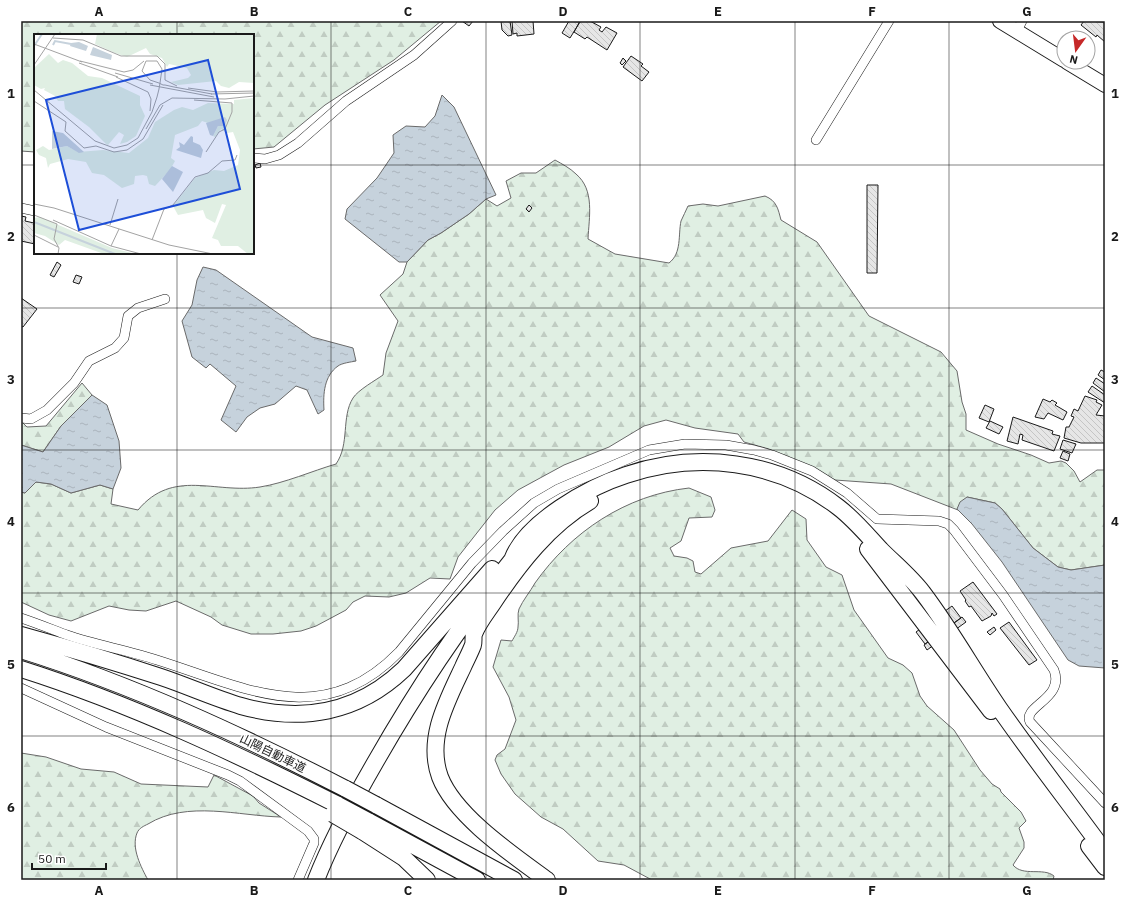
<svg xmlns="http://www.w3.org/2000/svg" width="1126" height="901" viewBox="0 0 1126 901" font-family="'IBM Plex Sans','Noto Sans JP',sans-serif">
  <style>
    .forest { fill: url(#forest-firs); stroke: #6a6a6a }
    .water { fill: url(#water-ripples); stroke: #6a6a6a }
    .building { fill: url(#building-back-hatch); stroke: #1a1a1a }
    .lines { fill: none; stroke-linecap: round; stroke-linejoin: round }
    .minor-casing { stroke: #1a1a1a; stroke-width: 10 }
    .primary-casing { stroke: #1a1a1a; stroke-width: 16 }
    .motorway-casing { stroke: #1a1a1a; stroke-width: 18 }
    .minor { stroke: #fff; stroke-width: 9 }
    .primary { stroke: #fff; stroke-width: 14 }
    .motorway { stroke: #fff; stroke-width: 16 }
    .motorway-bridge-casing { stroke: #1a1a1a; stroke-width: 18; stroke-linecap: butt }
    .motorway-bridge { stroke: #fff; stroke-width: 16 }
    .grid { fill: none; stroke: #1a1a1a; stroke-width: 1; stroke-opacity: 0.55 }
    .labels { text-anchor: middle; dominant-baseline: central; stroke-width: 3; stroke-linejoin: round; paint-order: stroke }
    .street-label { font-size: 12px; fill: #1a1a1a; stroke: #fff }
    .inset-river { fill: none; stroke: #c6d2dc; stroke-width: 2 }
    .inset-road { fill: none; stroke: #a3a3a3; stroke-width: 1 }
    .view { fill: #1d4ed8; fill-opacity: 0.15; stroke: #1d4ed8; stroke-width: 2 }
    .inset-edge { fill: none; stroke: #1a1a1a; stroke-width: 2 }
    .neatline { fill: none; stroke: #1a1a1a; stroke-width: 1.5 }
    .grid-label { font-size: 13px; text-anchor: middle; font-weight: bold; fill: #1a1a1a }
  </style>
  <defs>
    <pattern id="forest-firs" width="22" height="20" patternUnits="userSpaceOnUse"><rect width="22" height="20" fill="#e0efe3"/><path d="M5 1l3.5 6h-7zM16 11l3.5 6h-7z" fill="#c0ccc2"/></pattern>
    <pattern id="water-ripples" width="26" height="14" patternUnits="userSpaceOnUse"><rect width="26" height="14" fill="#c6d2dc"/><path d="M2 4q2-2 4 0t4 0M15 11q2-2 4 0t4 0" fill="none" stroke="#aab4bc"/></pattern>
    <pattern id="building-back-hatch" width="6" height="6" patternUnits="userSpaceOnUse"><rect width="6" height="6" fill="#e6e6e6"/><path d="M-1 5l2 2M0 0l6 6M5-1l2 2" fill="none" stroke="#c5c5c5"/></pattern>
  </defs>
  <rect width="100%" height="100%" fill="#fff"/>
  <path class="forest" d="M21 21H441L394 60 325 105 274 147 253 149V35H35V152L21 151Z
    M555 160C562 164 570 168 576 174 595 190 589 217 588 239L615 254 669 263C682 253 678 235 681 221 683 216 686 211 688 206L703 204 718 206 765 196C777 201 778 209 781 220L817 242 869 316 941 352 957 371 962 402 966 414V430L998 444 1031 455 1049 463 1061 461 1066 463 1074 471 1080 482 1097 470H1105V565L1071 570 1058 567 1033 548 1002 509 995 503 967 497 957 509 958 510 891 484 835 480 769 449 744 442 738 434 695 428 666 420 644 426 609 447 564 465 518 490 495 510 458 557 450 579 430 578 406 593 389 597 365 596 353 602 346 610 316 626 301 631 273 634H251L222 625 211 617 176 601 146 611 129 610 109 606 71 621 49 615 21 602V492L25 493 36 482 51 484 71 493 100 485 113 489 111 504 138 510C173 468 215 494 260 487 285 483 312 471 336 464 350 444 341 417 353 398 358 390 376 380 383 375L386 353 398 321 380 295 403 274 407 262 428 240 441 233 469 214 486 199 497 206 511 198 506 181 521 173H536Z
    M82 383 92 395 61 426 43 452 21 445V421L27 427 46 426Z
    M689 488 711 497 715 510 712 517 689 518 681 541 670 548 674 556 687 558 693 561 695 572 701 574 731 548 768 541 792 510 806 519 807 540 826 567 842 575 854 610 888 658 903 665 912 673 920 696 927 706 954 730 980 770 992 784 1000 789 1001 792 1021 812 1026 821 1019 828 1024 842V848L1013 865C1023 877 1043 867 1054 876L1053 880H652L624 865 598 861 563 829 541 817 515 794 501 774 495 760 497 755 505 749 516 720 509 697 493 667 501 640 512 641C514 637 518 632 518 627 519 622 517 614 519 609 523 600 530 592 535 583 571 532 626 495 689 488Z
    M21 753 46 757 81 769 114 772 141 784 208 787 214 775 253 796 259 803 281 817C239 816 187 800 148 824 144 826 139 828 137 833 131 848 141 867 148 880H21Z"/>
  <path class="water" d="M442 95 454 107 496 195 486 199 469 214 441 233 428 240 407 262H399L345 219 347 209 377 178 394 153 393 135 406 126 425 127 435 116Z
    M203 267 216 270 312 337 353 348 356 361C351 362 342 363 338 366 324 376 323 394 324 410L318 414 307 390 296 386 275 404 260 408 247 417 236 432 221 420 236 386 210 364 206 368 192 357 182 321 192 305 197 280Z
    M92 395 107 405 119 441 121 468 113 489 100 485 71 493 51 484 36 482 25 493 21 492V445L43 452 61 426Z
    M967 497 995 503 1002 509 1033 548 1058 567 1071 570 1105 565V668L1079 666 1068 660 1002 562 972 524 957 509 960 502Z"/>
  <path class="building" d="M462 21H473L469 26Z
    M501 21H510L512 35 508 36 502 30Z
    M512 21H533L534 34 517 36V33L513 34Z
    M569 21 580 22 570 38 562 33Z
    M580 21H590L601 27 599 30 602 32 606 27 617 33 607 50 587 37 585 39 574 32Z
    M1084 21 1105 22V42L1097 35 1096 37 1081 25Z
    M631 56 643 64 641 66 649 72 642 81 623 67Z
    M623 58 626 61 622 65 620 63Z
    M260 163 261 167 256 168 255 165Z
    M867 185H878L877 273H867Z
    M529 205 532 208 529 212 526 209Z
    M21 216 26 217 25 221 34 223 35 244 21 241V243Z
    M57 262 61 265 54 277 50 275Z
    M76 275 82 277 79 284 73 282Z
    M21 298 37 309 23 327 21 326Z
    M1101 370 1105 372V380L1098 375Z
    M1096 378 1105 384V392L1093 383Z
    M1092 386 1105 395V403L1088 392Z
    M1085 396 1097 400 1096 402 1102 405 1096 415 1105 416V443H1081L1064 438 1066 427H1069L1074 417 1071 416 1074 409 1078 411Z
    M1043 399 1050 402 1052 400 1057 403 1055 405 1067 412 1063 420 1048 413 1044 419 1035 417Z
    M985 405 994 409 989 422 979 418Z
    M1013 417 1053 431 1052 434 1060 436 1054 451 1022 440 1023 435 1020 434 1018 444 1007 441Z
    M990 421 1003 427 999 434 986 428Z
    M1063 440 1076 444 1072 453 1060 449Z
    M1063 451 1070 454 1068 461 1060 458Z
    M973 582 997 614 994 616 992 613 991 616 982 621 971 606 969 607 965 601 966 600 960 591Z
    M952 606 961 618 925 644 916 632Z
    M962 617 966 622 927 650 924 645Z
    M1009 622 1037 660 1029 665 1000 628Z
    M994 627 996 630 990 635 987 632Z"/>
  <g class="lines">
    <defs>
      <path id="minor" d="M1017 31 1022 21
        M816 140 889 21
        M253 158 265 159 279 155 298 143 346 101 414 55 452 21
        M21 208 35 211
        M21 418 31 419 47 410 74 383 89 361 115 348 124 338 128 316 138 308 165 299
        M21 618C36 623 51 629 67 635 96 645 127 650 157 660 246 688 322 731 399 652L472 563 503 531 534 503 558 489 649 450 685 444 726 445 754 450 772 455 812 471 847 493 877 519 939 521 948 524 954 530 1003 595 1054 670C1065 699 1022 706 1030 722L1105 803
        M21 688 106 727 228 775 240 781 308 831 314 839V843L298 880"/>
      <path id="primary" d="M1000 21 1064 60
        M1067 62 1105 85"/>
      <path id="motorway" d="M868 549 991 711
        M21 635C68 648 115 662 161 677 188 686 214 698 241 706 302 723 358 713 404 669L492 569
        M21 650C133 685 241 735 346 789
        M21 669C131 704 235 753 338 805
        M376 805 514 880
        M368 821 477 880
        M362 831 404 858 427 880
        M1089 846 1105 867
        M316 880C332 839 354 799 376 761 416 691 461 623 512 560 526 522 589 487 626 475 697 451 777 460 838 507 854 519 867 535 881 550 895 564 911 577 923 593 951 630 973 670 999 708 1033 757 1070 804 1105 852
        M547 880C513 855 455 816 440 777 426 739 447 701 463 667 466 660 470 653 473 645 474 642 473 637 474 634 478 623 487 612 493 603 519 564 549 525 590 501"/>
    </defs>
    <use href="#minor" class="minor-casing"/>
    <use href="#primary" class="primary-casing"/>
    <use href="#motorway" class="motorway-casing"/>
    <use href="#minor" class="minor"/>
    <use href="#primary" class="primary"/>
    <use href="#motorway" class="motorway"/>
    <defs>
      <path id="motorway-bridge" d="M346 789 376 805
        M338 805 368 821
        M333 814 362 831"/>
    </defs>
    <use href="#motorway-bridge" class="motorway-bridge-casing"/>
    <use href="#motorway-bridge" class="motorway-bridge"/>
  </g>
  <path class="grid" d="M177 21V35M331 21V880M486 21V880M640 21V880M795 21V880M949 21V880M21 165H35M253 165H1105M177 253V880M21 308H1105M21 450H1105M21 593H1105M21 736H1105"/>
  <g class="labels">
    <g class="street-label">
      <text transform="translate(273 753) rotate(26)">山陽自動車道</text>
    </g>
  </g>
  <g transform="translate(34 34)">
    <rect width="220" height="220" fill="#fff"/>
    <path d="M63 0H220V49L205 48 195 54 187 52 182 47 144 51 137 48 154 44 157 41 153 34 135 30 133 33 128 24 116 20 112 14 93 23 81 19 61 10ZM15 20 24 29 29 26 38 29 54 42 68 44 106 62V71L111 82 102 102 93 108 86 110 90 101 85 98 74 111 72 110 55 93 31 75 30 67H24L21 62 10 56 11 54 7 55 0 51V34ZM220 64 219 220H214L204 212H187L184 206 178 204 192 171 188 170 181 189 172 184 169 176 144 181 139 172 161 144 180 136 190 137 204 131 206 116 199 98 193 99 187 95 181 103 179 102 184 92H188V85L174 89 168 87 164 92 141 101 137 124 141 127 136 136 121 152 115 150 113 142 109 141 101 142 100 150 88 154 70 141 58 139 52 128 34 125 16 130 14 134 12 124 5 121 2 116 9 112 15 116 33 112 44 118 69 116 95 119 114 104 121 88 140 76 148 73 159 76 174 69 200 70V66ZM6 183 78 214 102 220H70L31 206 25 211 11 202 0 199V184Z" fill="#e0efe3"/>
    <path d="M45 8 54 12 52 17 36 12 37 9ZM59 13 78 21 77 26 56 21ZM191 83 193 86 191 92H184L179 102 176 101 172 89ZM18 97 29 99 50 118 45 119 33 112 18 115ZM157 102 159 103V108L166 111 169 116 167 124 142 116 146 113 145 108 150 111ZM138 132 149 138 139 158 128 145Z" fill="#c6d2dc"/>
    <path class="inset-river" d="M19 11 21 7 37 10M0 12 8 0M0 188 81 220"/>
    <path class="inset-road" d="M19 4 49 6 87 22H123L131 30V46L143 52M0 10 48 28M46 27 90 38 99 36 110 27M45 29 84 43M0 31 21 0M81 39 119 50M82 43 114 58 117 65 116 77M116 51 180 63M154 54 183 58 220 57M0 56 61 107 80 114 93 111 104 104 118 78 123 63 125 55 126 49 128 35 123 27H112L108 37 116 46 125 49 129 51H131L140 53 178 60M177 60 220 59M160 66 198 69V78L191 95 185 98 172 118M0 67 32 88 31 97 50 114 62 112 80 118 93 116 109 105 129 71M112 95 126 71 138 64 191 65 220 62M0 170 20 174 135 211 179 220M0 181 23 190 20 205 25 214 24 220M19 186 77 212 107 220M76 191 84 165M0 201 24 213M118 206 130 175 139 171 161 143 174 139 188 127 201 126 203 121M77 212 85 195"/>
    <path class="view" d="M174 26 206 155 45 196 12 66Z"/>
    <rect width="220" height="220" class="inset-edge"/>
  </g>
  <rect width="1126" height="901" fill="none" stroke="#ffffff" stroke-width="44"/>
  <g transform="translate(1076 50) rotate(194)"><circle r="19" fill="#ffffff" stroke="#a3a3a3"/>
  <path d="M0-3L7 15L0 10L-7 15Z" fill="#c62828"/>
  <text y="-6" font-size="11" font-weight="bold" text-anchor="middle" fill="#1a1a1a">N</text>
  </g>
  <path d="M32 863v6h74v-6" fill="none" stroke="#1a1a1a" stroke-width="2"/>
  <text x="38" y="863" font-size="12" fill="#1a1a1a" stroke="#ffffff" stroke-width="3" paint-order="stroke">50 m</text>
  <rect x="22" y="22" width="1082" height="857" class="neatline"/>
  <g class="grid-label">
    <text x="99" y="16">A</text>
    <text x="254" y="16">B</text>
    <text x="408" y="16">C</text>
    <text x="563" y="16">D</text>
    <text x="718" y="16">E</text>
    <text x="872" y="16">F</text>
    <text x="1027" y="16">G</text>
    <text x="11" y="98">1</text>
    <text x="1115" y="98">1</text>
    <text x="11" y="241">2</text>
    <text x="1115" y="241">2</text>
    <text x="11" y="384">3</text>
    <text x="1115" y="384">3</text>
    <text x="11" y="526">4</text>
    <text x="1115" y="526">4</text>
    <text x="11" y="669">5</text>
    <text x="1115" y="669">5</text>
    <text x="11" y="812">6</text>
    <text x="1115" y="812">6</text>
    <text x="99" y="895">A</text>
    <text x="254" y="895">B</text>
    <text x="408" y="895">C</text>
    <text x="563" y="895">D</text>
    <text x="718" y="895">E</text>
    <text x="872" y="895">F</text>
    <text x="1027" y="895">G</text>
  </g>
</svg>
